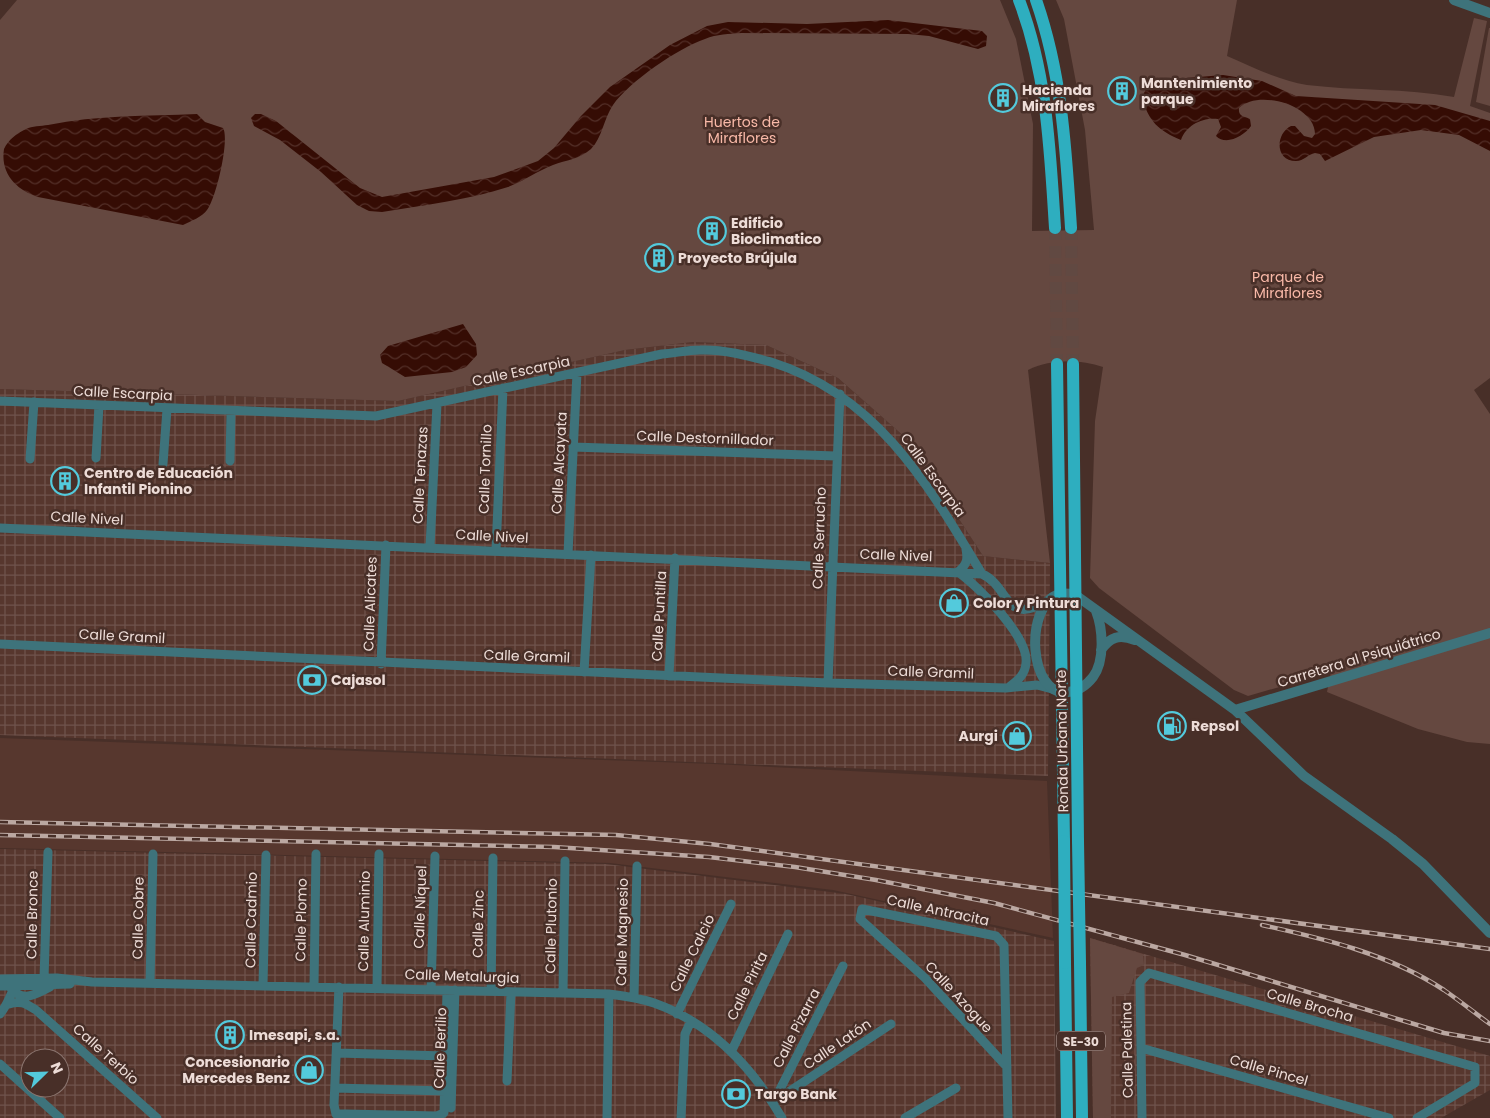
<svg xmlns="http://www.w3.org/2000/svg" width="1490" height="1118" viewBox="0 0 1490 1118" font-family="Poppins,sans-serif">
  <style>
    .built { fill: #57372e }
    .industrial { fill: url(#industrial-grid); fill-rule: evenodd }
    .green { fill: #654840 }
    .water { fill: url(#water-waves) }
    .lines { fill: none; stroke-linecap: round; stroke-linejoin: round }
    .primary-tunnel { stroke: #614942; stroke-width: 12; stroke-dasharray: 12 6; stroke-linecap: butt }
    .minor { stroke: #3e737b; stroke-width: 9 }
    .tertiary { stroke: #3e737b; stroke-width: 10 }
    .primary { stroke: #2eaebf; stroke-width: 12 }
    .rail-casing { stroke: #bba8a2; stroke-width: 4.5 }
    .rail { stroke: #482f28; stroke-width: 2.5; stroke-dasharray: 8; stroke-linecap: butt }
    .primary-bridge { stroke: #2eaebf; stroke-width: 12 }
    .labels { text-anchor: middle; dominant-baseline: central; stroke-width: 5; stroke-linejoin: round; paint-order: stroke }
    .shield { fill: #482f28; stroke: #bca8a2; stroke-width: 1 }
    .shield-label { font-size: 12px; font-weight: bold; fill: #eddcd7 }
    .poi-label { font-size: 14px; font-weight: bold; fill: #eddcd7; stroke: #482f28; text-anchor: start }
    .park-label { font-size: 14px; fill: #f9b9a8; stroke: #482f28 }
    .street-label { font-size: 14px; fill: #eddcd7; stroke: #482f28 }
  </style>
  <defs>
    <pattern id="industrial-grid" width="8" height="8" patternUnits="userSpaceOnUse" patternTransform="scale(1.25)"><rect width="8" height="8" fill="#57372e"/><path d="M0 4h8M4 0v8" fill="none" stroke="#6f534c"/></pattern>
    <pattern id="water-waves" width="16" height="10" patternUnits="userSpaceOnUse" patternTransform="scale(1.25)"><rect width="16" height="10" fill="#350c04"/><path d="M0 5q4-4 8 0t8 0" fill="none" stroke="#532f28"/></pattern>
  </defs>
  <rect width="100%" height="100%" fill="#482f28"/>
  <path class="built" d="M0 738 714 764 1047 781 1053 938 833 890 610 863 0 848Z"/>
  <path class="industrial" d="M693 342 766 345 838 378 907 439 983 556 1050 563 1048 776 0 735V389L398 401 625 350Z
    M0 849 606 864 846 894 1054 941 1056 1118H0ZM30 1058H60V1088H30Z
    M1090 938 1490 1056V1090L1441 1118H1093Z"/>
  <path class="green" d="M17 0H1000L1016 39 1033 124 1032 231 1094 230 1085 130 1064 19 1056 0H1237L1227 56C1252 67 1280 81 1307 85 1356 91 1405 88 1454 97L1474 18 1487 21 1470 106 1490 113V378L1474 390 1490 414V744L1467 742 1418 729 1327 692 1331 672 1248 696 1234 690 1099 588 1090 578 1095 421 1103 367C1079 359 1051 359 1028 370L1050 563 983 556 907 439 838 378 766 345 693 342 625 350 398 401 0 389V20Z
    M1489 28H1490V106L1476 102Z
    M1090 938 1143 954 1144 965 1137 968 1129 993 1112 997 1111 1118H1093Z"/>
  <path class="water" d="M888 20 982 31 987 36 986 46 978 49 929 36 908 34 742 33C729 34 717 34 705 39 678 48 629 82 613 105 604 118 602 138 591 149 580 159 566 160 553 165 537 171 524 181 508 187 468 200 424 205 382 212L369 211 357 205 321 172 280 140 254 126 251 118 255 114H261L276 121 360 188 382 197 494 177 538 161 554 148 581 116 610 87 670 45 707 26 728 22 807 24Z
    M1223 75 1262 81 1296 96 1435 105 1490 121V151L1459 135 1421 130 1374 137 1325 161 1320 154 1315 153C1308 154 1304 161 1296 161 1275 161 1275 134 1291 126H1295L1304 136 1312 138 1315 134C1315 105 1258 89 1239 108 1238 117 1244 116 1250 119L1251 126C1244 136 1226 146 1216 136L1221 127 1218 119C1203 117 1186 125 1181 140 1159 131 1148 121 1142 97L1148 85 1163 80Z
    M197 114 205 122 223 128C230 139 216 199 207 210 202 217 191 221 183 225L38 197C17 190 0 174 4 149 8 140 17 133 26 129 32 126 41 126 48 125 97 115 148 116 197 114Z
    M463 324 476 344 477 355 466 367 452 372 405 377 382 363 380 355 388 346Z"/>
  <g class="lines">
    <path class="primary-tunnel" d="M1055 228 1057 364
      M1071 228 1073 364"/>
    <path class="minor" d="M0 401 376 416 662 354C675 353 688 350 700 350 724 349 749 356 771 362 877 395 928 484 982 574 1010 586 1004 627 1047 601
      M573 447 836 456
      M96 458 99 406
      M30 459 34 402
      M230 461 231 412
      M163 464 167 409
      M0 528 982 574
      M430 547 437 404
      M966 549C968 559 967 565 958 572 978 586 1029 637 1026 663 1025 675 1018 680 1009 687
      M496 550 503 388
      M568 554 577 373
      M0 644 828 683 1006 688 1037 685 1052 689
      M381 664 386 545
      M584 672 591 555
      M669 676 675 558
      M828 683 840 394
      M0 979 57 978 92 982 609 994C624 996 640 998 654 1003 711 1023 752 1067 782 1118
      M41 981 44 979 48 852
      M150 983 153 854
      M263 985 266 855
      M0 986 70 984
      M9 986C23 1004 35 994 50 987
      M314 986 316 854
      M339 987 334 1105 336 1114H346L437 1116 444 1113 447 990
      M377 988 379 854
      M431 989 435 856
      M491 991 493 858
      M563 993 565 861
      M634 998 637 866
      M9 1004C21 1000 26 1004 36 1010L157 1118
      M0 1014C9 1003 10 994 17 983H25
      M677 1014 731 904
      M1141 1048 1389 1118
      M732 1050 788 934
      M337 1053 446 1056
      M0 1064 60 1118
      M1007 1067 925 978 860 919 862 909 996 936 1004 945 1008 1118
      M507 1081 511 992
      M335 1088 445 1091
      M775 1101 891 1024
      M773 1103 843 966
      M451 1108 455 990
      M607 1118 609 994
      M681 1118 685 1034 691 1021
      M905 1118 956 1088
      M1142 1118 1140 982 1149 973 1475 1067V1083L1417 1118"/>
    <path class="tertiary" d="M1454 0 1490 13
      M1096 611C1103 629 1105 661 1093 677 1086 686 1079 691 1068 692 1028 697 1024 605 1059 594 1064 593 1070 594 1074 594L1235 710 1304 776 1392 839 1423 864 1490 933
      M1101 650C1110 637 1119 634 1135 640
      M1235 710 1490 633"/>
    <path class="primary" d="M1019 0C1047 73 1050 150 1055 228
      M1036 0C1062 74 1066 150 1071 228
      M1057 364 1064 841
      M1073 364 1078 841
      M1065 963 1067 1118
      M1080 963 1082 1118"/>
    <defs>
      <path id="rail" d="M0 822 616 835 710 844 1490 949
        M0 835 554 847 709 857 795 867 876 880 994 903 1185 955 1444 1033 1490 1041
        M1262 925C1325 939 1389 954 1444 990 1460 1001 1475 1013 1490 1024"/>
    </defs>
    <use href="#rail" class="rail-casing"/>
    <use href="#rail" class="rail"/>
    <path class="primary-bridge" d="M1064 841 1065 963
      M1078 841 1080 963"/>
  </g>
  <defs>
    <symbol id="building-ring" viewBox="-11 -11 22 22"><circle r="9.5" fill="#482f28" stroke="#53cadc" stroke-width="1.5"/><path d="M-4-6H4V6H1V3H-1V6H-4ZM-2.5-4.3h1.7v1.8h-1.7ZM.8-4.3h1.7v1.8H.8ZM-2.5-1h1.7V.8h-1.7ZM.8-1h1.7V.8H.8Z" fill="#53cadc"/></symbol>
    <symbol id="shop-ring" viewBox="-11 -11 22 22"><circle r="9.5" fill="#482f28" stroke="#53cadc" stroke-width="1.5"/><path d="M-5-2.5h2.3a2.7 3.5 0 0 1 5.4 0H5L5.5 6h-11ZM-1.5-2.5h3a1.5 2.3 0 0 0-3 0Z" fill="#53cadc"/></symbol>
    <symbol id="bank-ring" viewBox="-11 -11 22 22"><circle r="9.5" fill="#482f28" stroke="#53cadc" stroke-width="1.5"/><path d="M-6-4H6V4H-6ZM0-2.3a2.3 2.3 0 1 0 0 4.6a2.3 2.3 0 1 0 0-4.6Z" fill="#53cadc"/></symbol>
    <symbol id="fuel-ring" viewBox="-11 -11 22 22"><circle r="9.5" fill="#482f28" stroke="#53cadc" stroke-width="1.5"/><path d="M-5.5-6h7V0h2V4h1.3V-2.5L3-4.5l.8-.8L6-3V5H2.5V1h-1V6h-7ZM-4.2-4.7v3.2H.2V-4.7Z" fill="#53cadc"/></symbol>
  </defs>
  <g fill-rule="evenodd">
    <use href="#building-ring" x="1106" y="75" width="32" height="32"/>
    <use href="#building-ring" x="987" y="82" width="32" height="32"/>
    <use href="#building-ring" x="696" y="215" width="32" height="32"/>
    <use href="#building-ring" x="643" y="242" width="32" height="32"/>
    <use href="#building-ring" x="49" y="465" width="32" height="32"/>
    <use href="#shop-ring" x="938" y="587" width="32" height="32"/>
    <use href="#bank-ring" x="296" y="664" width="32" height="32"/>
    <use href="#fuel-ring" x="1156" y="710" width="32" height="32"/>
    <use href="#shop-ring" x="1001" y="720" width="32" height="32"/>
    <use href="#building-ring" x="214" y="1019" width="32" height="32"/>
    <use href="#shop-ring" x="293" y="1054" width="32" height="32"/>
    <use href="#bank-ring" x="720" y="1078" width="32" height="32"/>
  </g>
  <g class="labels">
    <rect class="shield" x="1057" y="1031.5" width="48" height="19" rx="4"/>
    <g class="shield-label">
      <text x="1081" y="1041">SE-30</text>
    </g>
    <g class="poi-label">
      <text x="1141" y="83">Mantenimiento<tspan x="1141" dy="16">parque</tspan></text>
      <text x="1022" y="90">Hacienda<tspan x="1022" dy="16">Miraflores</tspan></text>
      <text x="731" y="223">Edificio<tspan x="731" dy="16">Bioclimatico</tspan></text>
      <text x="678" y="258">Proyecto Brújula</text>
      <text x="84" y="473">Centro de Educación<tspan x="84" dy="16">Infantil Pionino</tspan></text>
      <text x="973" y="603">Color y Pintura</text>
      <text x="331" y="680">Cajasol</text>
      <text x="1191" y="726">Repsol</text>
      <text x="998" y="736" text-anchor="end">Aurgi</text>
      <text x="249" y="1035">Imesapi, s.a.</text>
      <text x="290" y="1062" text-anchor="end">Concesionario<tspan x="290" dy="16">Mercedes Benz</tspan></text>
      <text x="755" y="1094">Targo Bank</text>
    </g>
    <g class="park-label">
      <text x="742" y="122">Huertos de<tspan x="742" dy="16">Miraflores</tspan></text>
      <text x="1288" y="277">Parque de<tspan x="1288" dy="16">Miraflores</tspan></text>
    </g>
    <g class="street-label">
      <text transform="translate(521 371) rotate(-12)">Calle Escarpia</text>
      <text transform="translate(123 393) rotate(3)">Calle Escarpia</text>
      <text transform="translate(705 438) rotate(2)">Calle Destornillador</text>
      <text transform="translate(559 463) rotate(-87)">Calle Alcayata</text>
      <text transform="translate(485 469) rotate(-88)">Calle Tornillo</text>
      <text transform="translate(420 475) rotate(-87)">Calle Tenazas</text>
      <text transform="translate(933 475) rotate(54)">Calle Escarpia</text>
      <text transform="translate(87 518) rotate(3)">Calle Nivel</text>
      <text transform="translate(492 536) rotate(3)">Calle Nivel</text>
      <text transform="translate(819 538) rotate(-88)">Calle Serrucho</text>
      <text transform="translate(896 555) rotate(2)">Calle Nivel</text>
      <text transform="translate(370 604) rotate(-88)">Calle Alicates</text>
      <text transform="translate(659 616) rotate(-87)">Calle Puntilla</text>
      <text transform="translate(122 636) rotate(3)">Calle Gramil</text>
      <text transform="translate(527 656) rotate(2)">Calle Gramil</text>
      <text transform="translate(1359 658) rotate(-17)">Carretera al Psiquiátrico</text>
      <text transform="translate(931 672) rotate(2)">Calle Gramil</text>
      <text transform="translate(1062 741) rotate(-91)">Ronda Urbana Norte</text>
      <text transform="translate(420 907) rotate(-88)">Calle Níquel</text>
      <text transform="translate(938 910) rotate(12)">Calle Antracita</text>
      <text transform="translate(32 915) rotate(-89)">Calle Bronce</text>
      <text transform="translate(138 918) rotate(-89)">Calle Cobre</text>
      <text transform="translate(251 920) rotate(-89)">Calle Cadmio</text>
      <text transform="translate(301 920) rotate(-89)">Calle Plomo</text>
      <text transform="translate(364 921) rotate(-89)">Calle Aluminio</text>
      <text transform="translate(478 924) rotate(-89)">Calle Zinc</text>
      <text transform="translate(551 926) rotate(-89)">Calle Plutonio</text>
      <text transform="translate(622 932) rotate(-89)">Calle Magnesio</text>
      <text transform="translate(692 953) rotate(-64)">Calle Calcio</text>
      <text transform="translate(462 976) rotate(2)">Calle Metalurgia</text>
      <text transform="translate(747 986) rotate(-64)">Calle Pirita</text>
      <text transform="translate(959 997) rotate(47)">Calle Azogue</text>
      <text transform="translate(1310 1005) rotate(16)">Calle Brocha</text>
      <text transform="translate(796 1028) rotate(-63)">Calle Pizarra</text>
      <text transform="translate(837 1044) rotate(-34)">Calle Latón</text>
      <text transform="translate(440 1048) rotate(-88)">Calle Berilio</text>
      <text transform="translate(1127 1050) rotate(-91)">Calle Paletina</text>
      <text transform="translate(106 1054) rotate(42)">Calle Terbio</text>
      <text transform="translate(1269 1070) rotate(16)">Calle Pincel</text>
    </g>
  </g>
  <g transform="translate(45 1073) rotate(67)"><circle r="24" fill="#482f28" stroke="#8a746e"/>
  <path d="M0-4L9 19L0 12L-9 19Z" fill="#53cadc"/>
  <text y="-8" font-size="14" font-weight="bold" text-anchor="middle" fill="#eddcd7">N</text>
  </g>
</svg>
